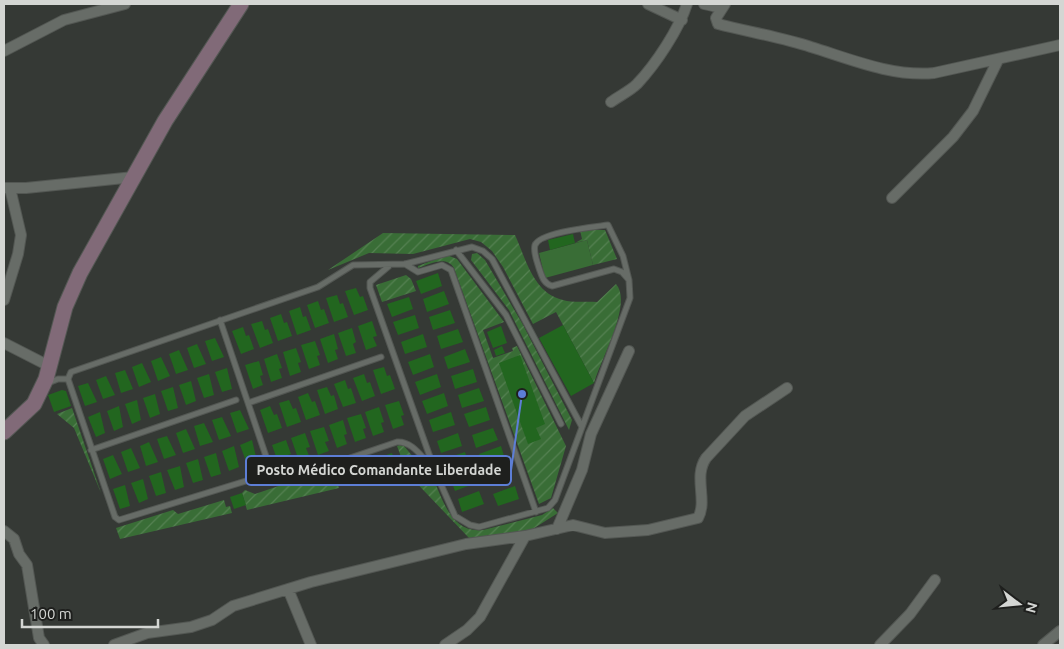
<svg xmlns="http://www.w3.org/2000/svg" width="1064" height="649" viewBox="0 0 1064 649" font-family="Ubuntu,sans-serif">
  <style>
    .park { fill: #396d36 }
    .garden { fill: url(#garden-furrows) }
    .building { fill: #22661f }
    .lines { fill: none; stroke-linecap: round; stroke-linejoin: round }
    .lane-casing { stroke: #535753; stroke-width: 7 }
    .street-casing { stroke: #535753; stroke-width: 12 }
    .secondary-casing { stroke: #535753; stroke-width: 17 }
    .lane { stroke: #676c67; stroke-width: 5 }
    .street { stroke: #676c67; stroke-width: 10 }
    .secondary { stroke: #816a78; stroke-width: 15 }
    .leader { fill: none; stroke: #5d7ed6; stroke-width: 2 }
    .callout-dot { fill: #5d7ed6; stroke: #1e1f1d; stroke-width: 2 }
    .callout { fill: #1e1f1d; stroke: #5d7ed6; stroke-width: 2 }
    .callout-label { font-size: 14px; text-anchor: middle; font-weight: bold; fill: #d4d6d3 }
  </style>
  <defs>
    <pattern id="garden-furrows" width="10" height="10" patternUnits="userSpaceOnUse" patternTransform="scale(1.25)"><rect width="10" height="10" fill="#396d36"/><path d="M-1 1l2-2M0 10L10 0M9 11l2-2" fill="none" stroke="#558152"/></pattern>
  </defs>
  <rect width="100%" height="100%" fill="#353935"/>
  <path class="park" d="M587 240 593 265 545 278 539 253Z"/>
  <path class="garden" d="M580 230H605L617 259 593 265 587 240 575 243 582 239Z
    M383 233 515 235C526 259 533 293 563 300 573 303 586 301 597 302L616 284C633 303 601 359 594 383L556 312 533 324 503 267 492 251 481 242 470 239 413 254 369 253 328 270Z
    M477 253 485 260 522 323 572 420 569 430 509 310 471 260 472 254Z
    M447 255 457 259 504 322 483 330 493 358 513 351 512 348 517 346 566 446 551 498 539 504 454 268C446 255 430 264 418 268V266Z
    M406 275 411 279 416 291 382 302 376 285Z
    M72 408 101 493 74 428 57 414Z
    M400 445 404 446 424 470 431 473C442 497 450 534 483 530L542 515 553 508 558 513 528 532 469 538 407 473 397 446Z
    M332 468 339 488 247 510 242 493 245 490 255 494Z
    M224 500 226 507 230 506 232 513 120 539 116 528 173 510 178 514Z"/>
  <path class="building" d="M573 234 575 243 550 250 548 240Z
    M438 273 442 286 421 294 416 281Z
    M356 288 360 297 363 296 368 310 354 315 345 291Z
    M444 291 449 304 427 312 423 299Z
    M337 295 340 304 343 303 348 317 334 322 326 298Z
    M409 297 413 309 392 317 387 304Z
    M318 301 321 310 324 309 329 323 315 328 307 305Z
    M300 307 303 317 306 316 311 330 297 335 289 311Z
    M450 310 455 323 433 330 429 317Z
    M281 314 284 323 287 322 292 336 278 341 270 318Z
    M415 315 419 328 398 335 393 322Z
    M262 321 265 330 268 329 273 343 260 348 251 324Z
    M372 321 377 336 373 337 377 346 366 350 358 326Z
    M563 325 594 383 571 396 539 338Z
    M501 326 507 343 493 348 487 332Z
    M243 327 246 336 249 335 254 349 241 354 232 331Z
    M352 328 356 342 353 344 356 353 346 356 338 333Z
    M458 329 463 342 441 349 437 336Z
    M334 334 338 349 335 350 338 359 328 363 320 339Z
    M423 334 427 347 405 354 401 342Z
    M215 338 224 357 212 361 205 341Z
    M315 341 320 355 317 356 320 365 309 369 301 345Z
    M197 344 206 364 194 368 187 348Z
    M502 346 505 353 496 356 494 350Z
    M296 348 301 362 298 363 301 372 290 376 283 352Z
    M465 349 470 362 448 369 444 357Z
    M179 350 188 370 176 374 169 354Z
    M277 354 282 368 279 369 282 378 271 382 264 359Z
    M430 354 434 367 413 375 408 362Z
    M520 355 545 424 536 428 541 439 528 444 499 363Z
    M161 357 170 376 158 381 151 361Z
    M259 361 263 375 260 376 263 385 253 389 245 365Z
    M142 363 151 382 139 387 132 367Z
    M384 367 387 376 390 375 395 389 381 394 373 370Z
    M227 368 232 389 222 392 215 372Z
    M473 369 477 382 455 389 451 376Z
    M125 370 133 389 121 393 115 373Z
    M209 374 214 395 204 398 197 378Z
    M364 374 367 383 370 382 375 396 362 401 353 378Z
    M437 374 441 387 420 395 415 382Z
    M106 376 115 395 103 399 96 380Z
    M345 380 348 389 351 388 356 403 343 407 334 384Z
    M191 381 196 401 186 405 179 385Z
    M88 383 97 402 85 406 78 386Z
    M173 387 178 408 168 411 161 391Z
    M327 387 331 396 334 395 338 409 325 414 317 390Z
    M479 388 484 401 462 408 458 395Z
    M62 390 66 391 71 406 54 412 48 395Z
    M308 393 312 402 315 401 320 415 306 420 298 397Z
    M444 393 448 406 427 414 422 401Z
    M155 394 160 414 150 418 143 398Z
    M137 400 141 420 132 424 125 404Z
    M289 400 293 409 296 408 301 422 287 427 279 403Z
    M399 401 404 415 401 416 404 425 393 429 385 405Z
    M119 406 123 427 114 431 107 411Z
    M270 406 274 415 277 414 282 428 268 433 260 410Z
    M379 407 384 422 381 423 384 432 373 436 365 412Z
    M486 407 490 420 469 427 464 414Z
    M240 410 249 429 237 433 230 413Z
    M100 412 105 433 96 437 88 417Z
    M451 412 455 425 433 432 429 420Z
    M361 414 366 428 363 429 366 438 355 442 347 418Z
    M222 417 231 436 219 440 212 420Z
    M343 420 347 434 344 435 347 444 337 448 329 425Z
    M204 423 213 442 200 446 194 426Z
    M324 427 329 441 325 442 329 451 318 455 310 431Z
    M493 428 498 440 476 448 472 435Z
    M186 429 195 449 183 453 176 433Z
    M305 433 310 447 306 448 310 458 299 461 291 438Z
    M458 433 462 446 441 453 437 441Z
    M167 436 176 455 164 459 157 439Z
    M252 440 257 461 247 464 240 445Z
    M286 440 291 454 288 455 291 464 280 468 272 445Z
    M149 442 158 462 146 466 140 446Z
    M234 446 239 467 229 471 222 451Z
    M501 446 505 459 483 467 479 454Z
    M131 448 140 468 128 472 121 452Z
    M465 452 469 465 448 472 444 459Z
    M216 453 221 474 211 477 204 457Z
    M392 453 396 464 387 467 388 470 373 475 369 461Z
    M113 455 122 474 110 479 103 459Z
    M198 459 203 480 193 483 186 463Z
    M507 465 512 478 490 486 486 473Z
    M180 466 184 487 175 490 167 470Z
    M472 471 476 483 455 491 450 478Z
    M161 472 166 493 156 496 149 476Z
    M143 479 148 499 139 503 131 483Z
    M125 485 130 506 120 509 113 489Z
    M515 486 519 499 498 506 493 494Z
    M479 491 484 504 462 512 458 499Z
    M242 493 246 505 234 509 230 497Z"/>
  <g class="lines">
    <defs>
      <path id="lane" d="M608 225 623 256 629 280 622 272 614 269 552 286C543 283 542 276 539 268 537 261 533 252 535 245 540 232 594 227 608 225Z
        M456 250 506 315 561 424
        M405 264 418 272 442 265 451 270 536 512
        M389 266 370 282V288L435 471 455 516 470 525 479 527 548 508 555 500 630 298 629 280
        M220 320 248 403
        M68 379 71 372 318 287 353 265 405 264 472 247 483 251 492 259 582 427
        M48 383 58 379H68L115 517 119 520 262 476 291 478 397 442C413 441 422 458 433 468
        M91 450 236 400
        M273 477 248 403 381 357"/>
      <path id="street" d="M648 4 682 20
        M704 4 722 8
        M725 4 716 18 718 24C749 32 781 37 811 47 850 59 892 77 934 73L1060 45
        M4 51 64 20 125 4
        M611 102C619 96 630 91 637 84 656 64 679 29 687 4
        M4 188H26L134 177
        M892 198 953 137 973 111 998 60
        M4 300 18 254 21 235 10 188
        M4 343 49 366
        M557 529 582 470 591 434 629 351
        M4 531 14 539 19 554 27 565 39 638 44 645
        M288 589 311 645
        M114 645 147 633 191 627 212 620 233 606 311 582 466 544 525 536 573 525 605 533 648 530 698 518C708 500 693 477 706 458L745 416 787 388
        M445 645 467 630 480 617 525 536
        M880 645 910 614 935 580
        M1043 645 1060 631"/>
      <path id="secondary" d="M4 432 34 404 46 379 65 307 80 273 165 121 241 4"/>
    </defs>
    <use href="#lane" class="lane-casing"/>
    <use href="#street" class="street-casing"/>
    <use href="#secondary" class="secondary-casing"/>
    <use href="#lane" class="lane"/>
    <use href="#street" class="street"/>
    <use href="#secondary" class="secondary"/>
  </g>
  <path class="leader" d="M522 394L511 470"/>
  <circle class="callout-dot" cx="522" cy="394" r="5"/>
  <rect class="callout" x="246" y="456" width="265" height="29" rx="5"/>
  <g class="callout-label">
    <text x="379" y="475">Posto Médico Comandante Liberdade</text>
  </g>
  <rect width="1064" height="649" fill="none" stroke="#d4d6d3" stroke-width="10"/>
  <g transform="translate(1019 604) rotate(106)" stroke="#1e1f1d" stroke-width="4" paint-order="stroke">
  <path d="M0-4L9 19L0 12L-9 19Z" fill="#d4d6d3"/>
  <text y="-8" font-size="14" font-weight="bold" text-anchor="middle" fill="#d4d6d3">N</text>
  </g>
  <path d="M22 619v8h136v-8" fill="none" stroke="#d4d6d3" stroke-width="2.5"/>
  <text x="30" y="619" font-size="15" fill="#d4d6d3" stroke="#1e1f1d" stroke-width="4" paint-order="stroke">100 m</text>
</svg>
